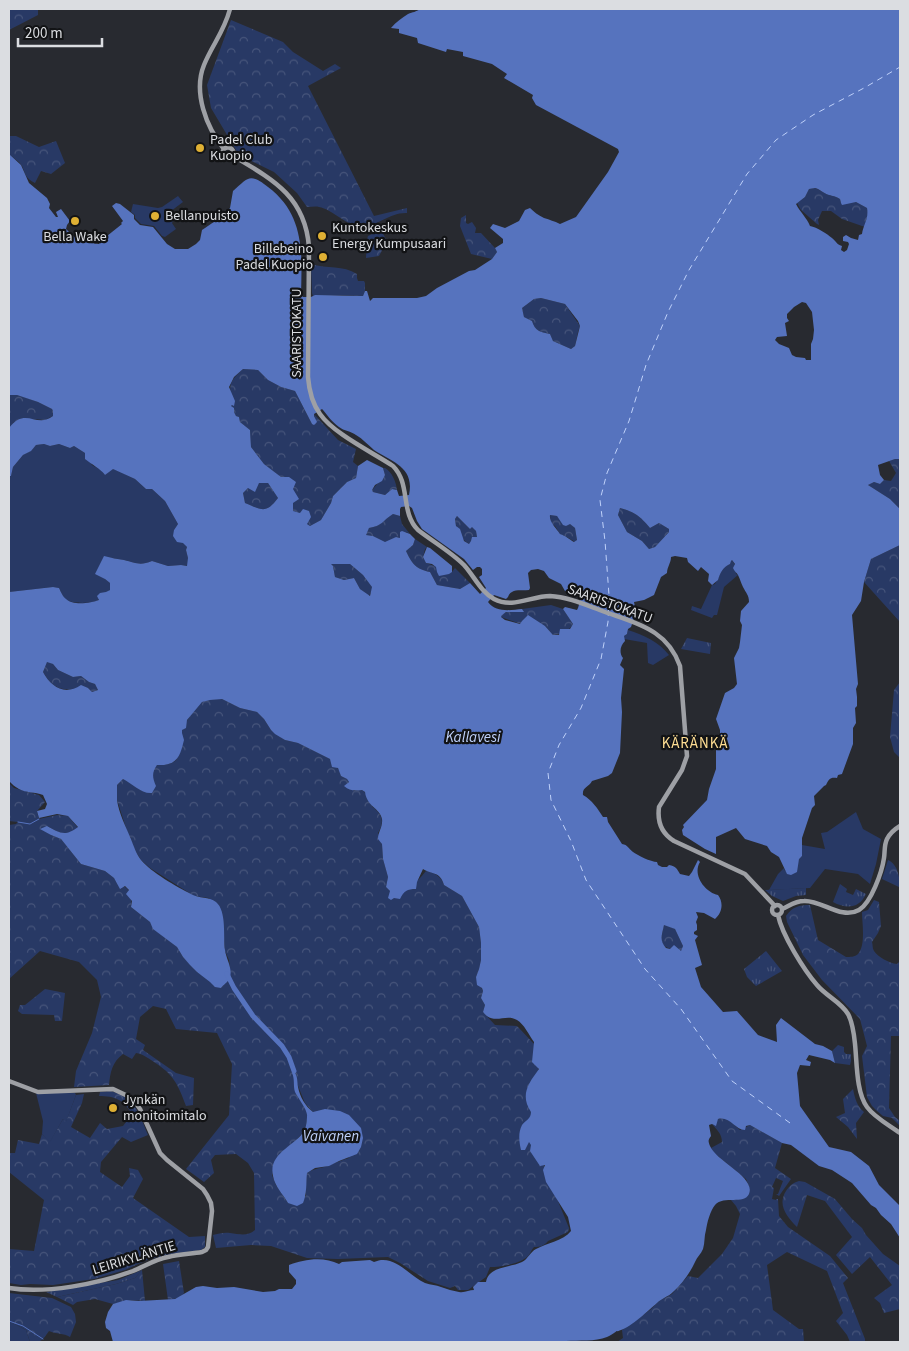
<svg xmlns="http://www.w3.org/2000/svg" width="909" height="1351" viewBox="0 0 909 1351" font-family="'Source Sans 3',sans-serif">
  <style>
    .grass { fill: url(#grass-tufts) }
    .forest { fill: url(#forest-crowns); fill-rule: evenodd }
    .park { fill: #283965 }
    .water { fill: #5673be; fill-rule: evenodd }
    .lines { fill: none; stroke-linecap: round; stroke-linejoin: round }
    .stream { stroke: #5673be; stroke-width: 1 }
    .river { stroke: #5673be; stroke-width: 5 }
    .ferry { stroke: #bfd1fa; stroke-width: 1; stroke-dasharray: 6 5; stroke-linecap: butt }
    .secondary { stroke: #9ea0a5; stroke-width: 4.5 }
    .poi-dot { fill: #dfb034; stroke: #121315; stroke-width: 2 }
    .labels { text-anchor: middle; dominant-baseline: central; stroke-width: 4.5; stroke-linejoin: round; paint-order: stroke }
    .poi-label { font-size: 14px; fill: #dbdde1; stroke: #121315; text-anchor: start }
    .street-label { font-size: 14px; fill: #dbdde1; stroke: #121315 }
    .water-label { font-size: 15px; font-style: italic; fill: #bfd1fa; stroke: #121315 }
    .neighbourhood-label { font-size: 15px; letter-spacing: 1px; fill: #ffde93; stroke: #121315 }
  </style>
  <defs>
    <pattern id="grass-tufts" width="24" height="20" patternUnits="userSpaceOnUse" patternTransform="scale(1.25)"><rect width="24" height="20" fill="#283965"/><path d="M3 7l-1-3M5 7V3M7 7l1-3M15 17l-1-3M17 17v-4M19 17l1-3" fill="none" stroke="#47557b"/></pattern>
    <pattern id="forest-crowns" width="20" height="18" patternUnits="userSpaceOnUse" patternTransform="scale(1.25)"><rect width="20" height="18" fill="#283965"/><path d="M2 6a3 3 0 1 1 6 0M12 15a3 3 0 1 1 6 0" fill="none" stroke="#47557b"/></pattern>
  </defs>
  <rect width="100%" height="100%" fill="#282a30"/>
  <path class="grass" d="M687 638 711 643 710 654 681 649Z
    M840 884 847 889 846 892 853 895 856 889 866 894C859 909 846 909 833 902Z
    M806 888V895L796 896 783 901 772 896 765 890Z
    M766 951 782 971 756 986 747 977 744 969Z
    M838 1045 844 1047V1052L846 1054H851V1061L850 1065 835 1063 832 1051Z
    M142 1270 135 1278 116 1284 57 1297 46 1292 118 1280Z"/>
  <path class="forest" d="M9 9H38V15L9 30Z
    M231 20 283 42 293 52 323 71 335 64 341 68 308 86 374 216 407 208V213C390 212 376 227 362 227 348 227 332 209 319 207 316 206 311 207 307 207L297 193 274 172 239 155 211 108 207 85Z
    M9 136H16L39 147 56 141 65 163 51 174 41 171 35 183C25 178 26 175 22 166 19 161 13 158 9 154Z
    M814 188C820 189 823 193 829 195 833 196 835 196 840 199L841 203 856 202 867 208 868 213 865 227 842 219 831 211H822L818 220 819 225 817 224 801 210 797 203 805 197 809 189Z
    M466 215V223L468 224 472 222 476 228 475 233H481L495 248 497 252 492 259 471 254 460 226 461 218Z
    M381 230 387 241 379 256 366 258 367 240 368 236Z
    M311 264C327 269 343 265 357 274V278L358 281H364L365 283V291L363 296 342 295 313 296 312 293Z
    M541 298 565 304 580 326 578 332 575 346 571 349 553 341 550 334C540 332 535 331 532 321L524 317 522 308 534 299Z
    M243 369 258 370 268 380 281 387 295 391 312 424 315 419 314 414 338 440 356 449 353 462 358 466 356 478 347 482 333 496 331 503 321 520 310 526 307 524 300 513 293 512V503L282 478 264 464 251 447 250 430 240 422 239 417 236 416 231 406 232 404C229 385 228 383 243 369Z
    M9 395H17L24 397 38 402 52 409 53 411V416L45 420 32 419 14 422 9 429Z
    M895 459H900V509L890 499 868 485 874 482 880 484 884 480 891 481 896 473 889 461Z
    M383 468H385C392 472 396 482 397 490L392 489 385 495 373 492 372 490 385 475Z
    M259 483H268L278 498C266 514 262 510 245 503L243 493 248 488Z
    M620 508C635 512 640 516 650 528L659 523 669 529V532L655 547 649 549 642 541 627 532 618 515Z
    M393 514 400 516 402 524 410 534 406 532 400 538 396 537 385 543 373 536 365 535 369 528C382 526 382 520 393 514Z
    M550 515 557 516 566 526 569 523 575 528 577 540 575 542C570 539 566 536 560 534L555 526 551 524Z
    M457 516 470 529 472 526 476 531 477 537 469 544C460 539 456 528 455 519Z
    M415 539 427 547 425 549 423 557 426 563 452 572 455 568 470 583 460 589 437 585 430 572C416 569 412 564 406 551L413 545Z
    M900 545V622L864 582 871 559Z
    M330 564H350L363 575 373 588 369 596 360 589 354 578 344 580 335 577 333 566Z
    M551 605 563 609 573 624C569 631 561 635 553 635L545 626 521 624 501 617 502 614 507 612H523L522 609Z
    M47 661 53 664 58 670 73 677 81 676 89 682 95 684 98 690 92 692 88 688C66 690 55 693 43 672Z
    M900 682V758L894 752 890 737 894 690Z
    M222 699 240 708 257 712 264 719 271 730 285 740 298 743 330 759 340 771 341 776 347 779 349 782 347 784 354 791 362 790C367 793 367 798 371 804 374 810 372 805 376 810 384 817 383 825 378 833L382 844 383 859 388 877 386 887 390 891 394 898C407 889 416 884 426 871 435 873 441 876 444 885L462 896 479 927 481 943V960L479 969 476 977 483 991 481 998 485 1005 483 1012 495 1025 517 1026 535 1045 540 1081 544 1167 569 1228 568 1232 548 1241C544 1246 540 1247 534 1247 531 1250 530 1255 527 1257 519 1264 500 1267 490 1267L486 1277 468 1290H458L455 1286 450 1288 428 1281 400 1263 388 1257 338 1259 307 1258 271 1246 251 1245 216 1248 213 1235C218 1234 224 1232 230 1233 239 1234 247 1237 255 1230L254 1173 248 1163 236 1154 215 1155 211 1160 214 1173 204 1182 186 1169 229 1115 232 1064 217 1033 176 1029 166 1009 153 1006 140 1017 136 1039 145 1045 143 1050 176 1073 194 1078 193 1105 186 1106C178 1084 173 1074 154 1062 148 1058 143 1054 136 1053L132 1059 123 1054C112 1062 110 1073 109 1085L74 1087 76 1071 92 1033 101 997 97 980 79 962 40 951 9 979V825L16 824 18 822 9 821V783L14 788 39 795 45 802 37 811 39 819 57 815 68 816 78 828C65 837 60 833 47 826L51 835 61 839 81 864 105 871 114 878 119 885C131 887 132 896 131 907L150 922 154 929 177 947 183 957 197 972 221 988 229 979 230 968 229 960 225 951 222 913 209 898 194 896 150 868 141 860 133 847 131 838 128 834 117 800V785L123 779 131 783 140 790 153 778V770L157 765C163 765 171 765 176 760 179 756 179 747 180 742 181 738 181 734 182 730 184 724 197 705 202 702 208 699 215 699 222 699ZM294 1076 305 1103 313 1112 349 1158C342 1160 337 1162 330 1165 321 1169 317 1167 307 1173L306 1184V1196L288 1203 276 1185 272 1175 275 1161 281 1153 298 1138 305 1130 308 1114 295 1091Z
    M888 860C899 865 900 880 900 891L899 887 882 879Z
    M874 900 879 902 881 926 878 933 872 942C873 945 872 948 874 951 878 957 889 963 897 964L900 961V1036H891L889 1108 895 1117 900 1121V1126L892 1118 883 1116 877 1111 872 1106 867 1097 862 1056 867 1046 860 1019 822 980 803 955 787 922 786 916C792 907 799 905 810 905L818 940 846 957C850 957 855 957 858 954 866 945 862 923 862 912L868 910Z
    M664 924 675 929 683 946 681 952C661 946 659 947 664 924Z
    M45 989 65 993 62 1021H55L54 1015 22 1014 18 1011 20 1005H25Z
    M853 1089C855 1099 857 1106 864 1112L856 1123 857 1139 848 1127 836 1117 845 1113 843 1099Z
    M110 1091C135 1097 139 1113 148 1135L131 1142 122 1137 101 1162 100 1172 122 1187 130 1176 129 1168 138 1170 143 1179 133 1198 189 1237 205 1236V1247L201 1250 171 1254 147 1260 125 1270 94 1279 53 1285 30 1284 21 1285 9 1283V1249L34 1251 44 1200 9 1172V1153H15L18 1140 39 1144 42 1134 50 1141 63 1119 66 1121 76 1095 84 1094 82 1103 71 1127 90 1138 100 1123 107 1129 123 1126 132 1114C124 1100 115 1096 99 1096L100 1092Z
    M723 1118 729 1120 740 1130 750 1125 782 1143 775 1168 791 1179 779 1196 776 1194H778L783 1181 776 1178 772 1187 774 1188 772 1199 776 1200V1199H778L779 1216 788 1227 830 1256 848 1278 843 1283 865 1339V1342H850L847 1335 836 1321 843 1313 827 1271 787 1252 767 1265 773 1310 799 1329H803L804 1342H617L623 1338 622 1330 650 1310 659 1301 672 1294 688 1276 698 1278 722 1254 733 1238 740 1214 736 1206 731 1200 742 1199 749 1186 746 1179 713 1152 711 1148 722 1142C722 1134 717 1130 712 1124L714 1125 718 1119Z
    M799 1181 805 1182 835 1199 852 1219 862 1228 866 1235 883 1254 900 1266V1309L884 1313 880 1303 874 1298 892 1285 870 1257 852 1274 836 1255 852 1237 825 1201 807 1195 797 1227C787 1217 777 1205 786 1191 790 1185 793 1183 799 1181Z
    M179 1261 184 1293C181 1298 174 1299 168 1300L163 1264Z
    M142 1270 145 1301 131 1300 113 1304 95 1299 77 1302 73 1305 57 1297 116 1284 135 1278Z
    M9 1293 52 1298 71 1307 75 1314 76 1322 70 1337C64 1333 56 1334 49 1331 42 1341 42 1342 30 1342L26 1330 9 1321Z"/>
  <path class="park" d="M178 196 183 202 171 211 175 217 172 223 176 229 165 237 162 236 154 226 141 224 135 218V215L131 212 133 204 158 208 162 207Z
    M44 444 50 446 59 444 70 448 74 446 85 453 92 465 101 470 105 475 112 468 135 479 146 489H152L165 501 178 524 174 530 187 547 186 550 188 558V566L181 565 168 566 152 561C140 566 136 563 124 560 118 559 111 558 104 557L105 579 110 583V590C105 593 102 598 98 600 91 604 71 604 65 599 63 597 61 592 59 588L53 587 9 592V476H11L13 467 23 455 30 451 36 445Z
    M732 560 735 565 736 574 738 575 724 587 717 615H714L712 618 691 610 692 606 701 609 712 585 715 584 724 566 730 564V561Z
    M628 630C644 635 659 642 669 655L653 665 648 663 647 643 624 639V636L627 634Z
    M856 812 863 829 881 839 876 864 870 884 858 874 825 869 810 888 769 890 778 874 784 868 785 871 797 865 799 858 802 856V845L825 849 821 833 827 832Z
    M36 1093H75L76 1095 66 1122 63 1119 50 1142 42 1134 43 1121Z
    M9 1321 26 1330 30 1342H9Z"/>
  <path class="water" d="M420 9H900V459H895L878 465 880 475 884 480 880 484 874 482 868 485 890 499 900 509V545L871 559 864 582 861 601 852 615 858 684 856 689 857 697V706L855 708 856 723 853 728V744L842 774 838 775 837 778C830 777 829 779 826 785L824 786 814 796 815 805 812 808 802 838V856L799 859 797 872 791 875 787 874 779 857 771 852 767 846 745 839 736 828 716 837V854L705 849 683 835 682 830 684 827 683 825 707 800 709 789 716 769V747L720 744V730L716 719 725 693 734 688 737 684 734 658 739 648 740 642 742 625 740 621 741 611 749 602C749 595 746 593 743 587 741 583 740 579 738 575 737 573 734 571 733 568L735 564 732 560 731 561 730 564C723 567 720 573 718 580L712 585 708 581 709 574 701 567 698 571 688 562 687 558 675 556 671 557C671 563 667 567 667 573L661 577 654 595 644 600 634 602 636 612 631 627 628 629 627 634 624 636 625 641C620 646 619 653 623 658L620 665 624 669 621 698 622 712 620 753 612 773 608 776 592 781C589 787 582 787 583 795 592 800 598 809 603 817H607L608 822 622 844C628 845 628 848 633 852 637 855 651 862 657 862L658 865 662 867H667L669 865C676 866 677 869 680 874L689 876 692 872 698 860 700 862C692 875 705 892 718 895 724 903 722 913 715 919L704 913 696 912 698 917 696 922 697 925V930L694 932V934L698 936 695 940 702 965 695 968 701 987 723 1012 737 1011 758 1035 777 1042 776 1025 781 1018 815 1044 823 1046 832 1051 835 1063 830 1060 809 1055 806 1060 811 1062 810 1066 800 1065 797 1073 800 1106 829 1147 851 1152 869 1166 879 1185 900 1206V1238L891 1224 881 1215 876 1208 871 1205 852 1183 832 1170 819 1166 791 1145 782 1143 750 1125 746 1126 745 1130C735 1130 730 1116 718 1119L716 1126 712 1124 709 1125 711 1136C708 1140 708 1141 710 1146 717 1162 756 1177 749 1194 744 1205 724 1195 715 1205 710 1211 707 1223 706 1230 704 1236 705 1243 703 1249 701 1254 697 1257 695 1262 690 1273 682 1284 673 1292 668 1297 662 1298 657 1303 649 1310 631 1327 621 1330 614 1333 620 1329 614 1333 612 1334 610 1336 607 1337 595 1342 579 1340 566 1341L564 1342H113L110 1331 106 1328 105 1322 108 1312 113 1304 126 1300 139 1301 175 1299 196 1287 203 1286 217 1288 234 1287 263 1292 275 1291 279 1289H292L296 1284V1280L289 1272V1265C304 1259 324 1256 339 1264L342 1262 370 1260 374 1262C394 1253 409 1276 425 1283 431 1285 436 1285 441 1287 447 1289 453 1291 459 1292 465 1293 469 1290 474 1290L473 1287 478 1282H486C489 1266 509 1268 522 1262 528 1259 530 1252 536 1249 547 1243 563 1241 571 1231L568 1217 546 1182 543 1170 545 1165 540 1166 530 1151 531 1145 529 1142 525 1150H521C519 1141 518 1133 522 1125 526 1120 531 1119 531 1112 520 1095 528 1084 539 1069L532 1062 534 1042C529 1035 524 1024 517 1020 505 1013 494 1026 483 1012L485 1005 481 998 483 991 482 988 477 985 476 977 479 969 481 960V943L479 927 462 896 444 885C440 871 432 875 423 869L417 882 416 889C407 889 404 891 400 899L394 898 391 900 388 898 390 891 386 887 388 877 383 859 382 844 378 839C378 832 383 827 382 819 380 808 367 807 365 792L362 790C354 791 350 791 344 786L349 782 347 779 341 776 338 768 332 767 330 759 298 743 285 740 275 734 271 730 264 719 257 712 240 708 222 699 210 700 202 702 187 720 186 728 182 730V733L184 740C180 757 177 766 157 765 152 772 152 777 156 786L152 793C141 794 133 784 123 779L117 785C117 790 117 795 117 800 119 814 126 827 131 839 134 847 136 853 141 860 151 872 177 887 191 894 199 899 209 896 216 902 227 911 223 937 225 950 226 959 234 970 229 979 228 982 223 985 221 988L215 987 210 982 197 972 190 965 183 957 177 947 153 929 150 922 131 907 132 901 126 894 129 890 125 886 120 889 114 878 105 871 81 864 61 839 51 835 40 829 47 826C60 833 65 837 78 827L68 816 57 814 39 818 37 811 45 809 47 804 43 795C35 792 26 793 19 789 15 787 12 784 9 781V592L53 587 59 588C61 592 63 597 66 599 73 606 91 603 99 600L97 596 100 593 106 592 110 590V583L105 579 95 574 104 556C111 558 118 559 124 560 136 563 140 566 152 561L168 566 181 565 187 566 188 558 186 550 187 547 183 543 177 542 173 536 174 530 178 524 165 501 152 489H146L135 479 113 469 105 475C100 468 92 465 85 459V453L74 446 70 448 59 444 50 446 44 444 36 445 31 451 23 455 13 467 11 476H9V428C26 406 36 429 53 416V411L52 409 38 402 17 395H9V154L21 165 29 183 47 198 50 204 49 208 56 217H58L56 212 61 209 70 221 67 225 66 229C79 242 82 242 99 244L105 235 107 236 122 224 121 223 123 221 112 206 116 203 120 204 134 215V219L140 225 153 227 167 244 175 249H188L196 244 200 240 202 230 205 228 224 215 230 208 233 191C248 178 249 172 268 187 305 215 302 253 301 295L303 297H311L315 295 363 296 365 291H367L370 301 373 298H417L426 296 437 288 469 271 475 270 492 259 497 252 495 248 503 243V239L490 228 493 224 505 228 519 221 525 210 530 208C534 212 538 215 544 218 550 220 554 221 560 224L576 217 608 172 619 152 618 149 536 105 532 98 533 95 504 78 507 74 492 64 463 56V52L447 49 446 52 418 43 417 38 399 33V29L391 28C396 22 402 18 408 14 413 12 416 12 420 9ZM815 188C820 189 823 193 829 195 833 196 835 196 840 199L841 203 842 205 856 202 867 208C869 219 863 225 862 234L859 235 858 240 851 238 846 235 843 237V241L848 242 849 244 847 250 844 252 841 250 842 246C836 244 837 242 832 238 827 234 817 227 810 226 807 218 800 212 796 204L805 197 809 189ZM541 298 565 304 578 321 580 326 575 346 571 349 553 341 550 334C540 332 535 331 532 321L524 317 522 308 534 299ZM802 302 806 303 812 312 814 330 813 339 811 344V360H806L805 358 796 357 792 355 789 348 779 344 775 340 777 337 787 336 785 323 789 321 787 318V314L794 307ZM243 369 258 370 268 380 281 387 295 391 312 424 314 425 317 422 314 416V414L322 409 323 410C328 416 332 422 339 427 344 431 351 431 356 435 363 439 368 445 374 450 392 462 415 467 409 495L399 496 397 490 392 489 385 495 373 492 372 490 375 485 382 481 385 475 383 468 367 460 358 466 356 478 347 482 333 496 331 503 321 520 310 526 307 524 311 517 309 511 303 509 300 513 293 511V503L299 499 293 489 296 482 289 477H281L264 464 251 447 250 430 240 422 239 417 236 416 234 412V408L231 406 232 405 234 406 235 401 229 387 234 377ZM259 483H268L278 498C266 514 262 510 245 503L243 493 248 488 255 492ZM409 506 412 508 417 521 422 529 464 559 473 570 477 567H480L482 569V575L479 577 486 588 480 594 470 583 460 589 437 585 430 572C416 569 412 564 406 551L413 545 415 539 410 534 402 531 400 532V538L396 537 385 542 373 536 366 535 369 528C382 526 382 521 393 514L400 516V509L401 507ZM620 508C635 512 640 516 650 528L659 523 669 529V532L655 547 649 549 642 541 627 532 618 515ZM550 515 557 516 563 525 566 526 570 524 575 528 577 540 574 542C569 539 566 536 560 534 556 528 549 522 550 515ZM457 516 470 529 472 527 476 531 477 537H472L471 541 469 544 464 541 460 529 456 526 455 519ZM331 564H350L363 575 372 587 370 596 360 589 354 578 344 580 335 577 333 566ZM538 569 544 571 549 578 561 584 565 591 580 596 581 598 578 608 577 610 565 607 563 609 573 624 570 629H560L559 635H553L545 626 528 615 522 621 520 624 505 620 501 617 502 615 506 612H524L522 609C511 610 496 613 488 602L494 595 506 599 508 597C511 588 521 591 529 590L530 588 528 573 531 570ZM47 662 53 664 58 670 73 677 81 676 89 682 95 684 98 690 92 692 88 688 81 685C65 696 51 687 43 672ZM664 925 675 929 683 946 681 951 674 945 670 949 666 948C659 940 662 935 664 925Z
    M427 547 430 548 452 566V572L449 574 439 576 437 572 436 567 432 564 426 563 423 557Z
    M294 1071C298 1077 297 1081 298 1087 300 1097 305 1106 313 1112L325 1109 340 1111 349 1115 361 1128 363 1138 361 1147 357 1154 339 1161 329 1166 315 1168 307 1173C306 1184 307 1194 303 1203L297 1206 288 1203C283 1194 275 1187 273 1176 268 1153 295 1146 304 1131 306 1128 307 1120 307 1116 308 1111 298 1098 295 1092 293 1086 295 1079 292 1073Z"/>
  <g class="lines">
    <path class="stream" d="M18 822 30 824 39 819
      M9 1321 23 1326 43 1339"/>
    <path class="river" d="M227 974 234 988 253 1016 282 1046 289 1057 294 1071"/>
    <path class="ferry" d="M790 1123 732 1081 681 1009 645 969 586 880 571 841 551 800 548 773 559 745 581 708 601 659 608 622 609 595 605 541 600 500 607 473 629 421 646 365 668 312 689 270 747 174 776 140 813 115 864 88 900 67"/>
    <path class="secondary" d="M222.5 153a5.5 5.5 0 1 1 11 0a5.5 5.5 0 1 1-11 0Z
      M224 149C206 127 193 92 204 65 212 45 224 32 230 9
      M233 156C272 179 305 196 309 247L308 377C309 390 312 403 320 414 334 434 372 452 393 466 411 484 400 512 418 530 432 541 451 552 464 565 474 576 481 592 494 599 513 609 531 596 550 596 569 597 588 606 605 612 622 618 641 623 655 633 667 641 675 652 680 666L687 756 682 770 659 807C657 822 661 833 674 841L745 874 775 906
      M772 910a5 5 0 1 1 10 0a5 5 0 1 1-10 0Z
      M782 909C789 906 795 901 804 901 822 900 841 920 859 910 871 903 882 872 884 858 885 852 884 845 887 839 890 833 895 829 900 826
      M778 915C782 935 804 970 817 985 826 996 841 1002 848 1014 853 1023 854 1034 855 1044 857 1062 856 1092 867 1107 875 1118 889 1125 900 1133
      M9 1081 38 1092 113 1089 132 1098 140 1109 160 1153 167 1160 203 1189 207 1195 211 1203 212 1211 208 1247 206 1250 202 1252C191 1254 180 1254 168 1257 156 1259 145 1266 133 1271 98 1284 46 1294 9 1288"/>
  </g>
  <g class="poi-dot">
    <circle cx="200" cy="148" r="5"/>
    <circle cx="155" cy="216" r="5"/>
    <circle cx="75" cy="221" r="5"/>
    <circle cx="322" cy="236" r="5"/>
    <circle cx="323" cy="257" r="5"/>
    <circle cx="113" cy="1108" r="5"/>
  </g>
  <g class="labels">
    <g class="poi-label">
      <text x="210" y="140">Padel Club<tspan x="210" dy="16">Kuopio</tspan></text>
      <text x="165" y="216">Bellanpuisto</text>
      <text x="332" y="228">Kuntokeskus<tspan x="332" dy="16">Energy Kumpusaari</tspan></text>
      <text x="75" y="237" text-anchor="middle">Bella Wake</text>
      <text x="313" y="249" text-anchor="end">Billebeino<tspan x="313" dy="16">Padel Kuopio</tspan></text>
      <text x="123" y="1100">Jynkän<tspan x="123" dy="16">monitoimitalo</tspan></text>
    </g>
    <g class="street-label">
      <text transform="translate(297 333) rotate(-90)">SAARISTOKATU</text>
      <text transform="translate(610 604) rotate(20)">SAARISTOKATU</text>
      <text transform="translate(134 1258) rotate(-17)">LEIRIKYLÄNTIE</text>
    </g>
    <g class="water-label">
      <text x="473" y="737">Kallavesi</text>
      <text x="331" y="1136">Vaivanen</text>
    </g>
    <g class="neighbourhood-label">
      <text x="695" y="743">KÄRÄNKÄ</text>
    </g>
  </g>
  <rect width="909" height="1351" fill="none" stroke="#dbdde1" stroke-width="20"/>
  <path d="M18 38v8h84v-8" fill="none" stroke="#dbdde1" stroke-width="2.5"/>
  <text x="25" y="38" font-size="15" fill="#dbdde1" stroke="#121315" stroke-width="4" paint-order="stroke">200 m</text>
</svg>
